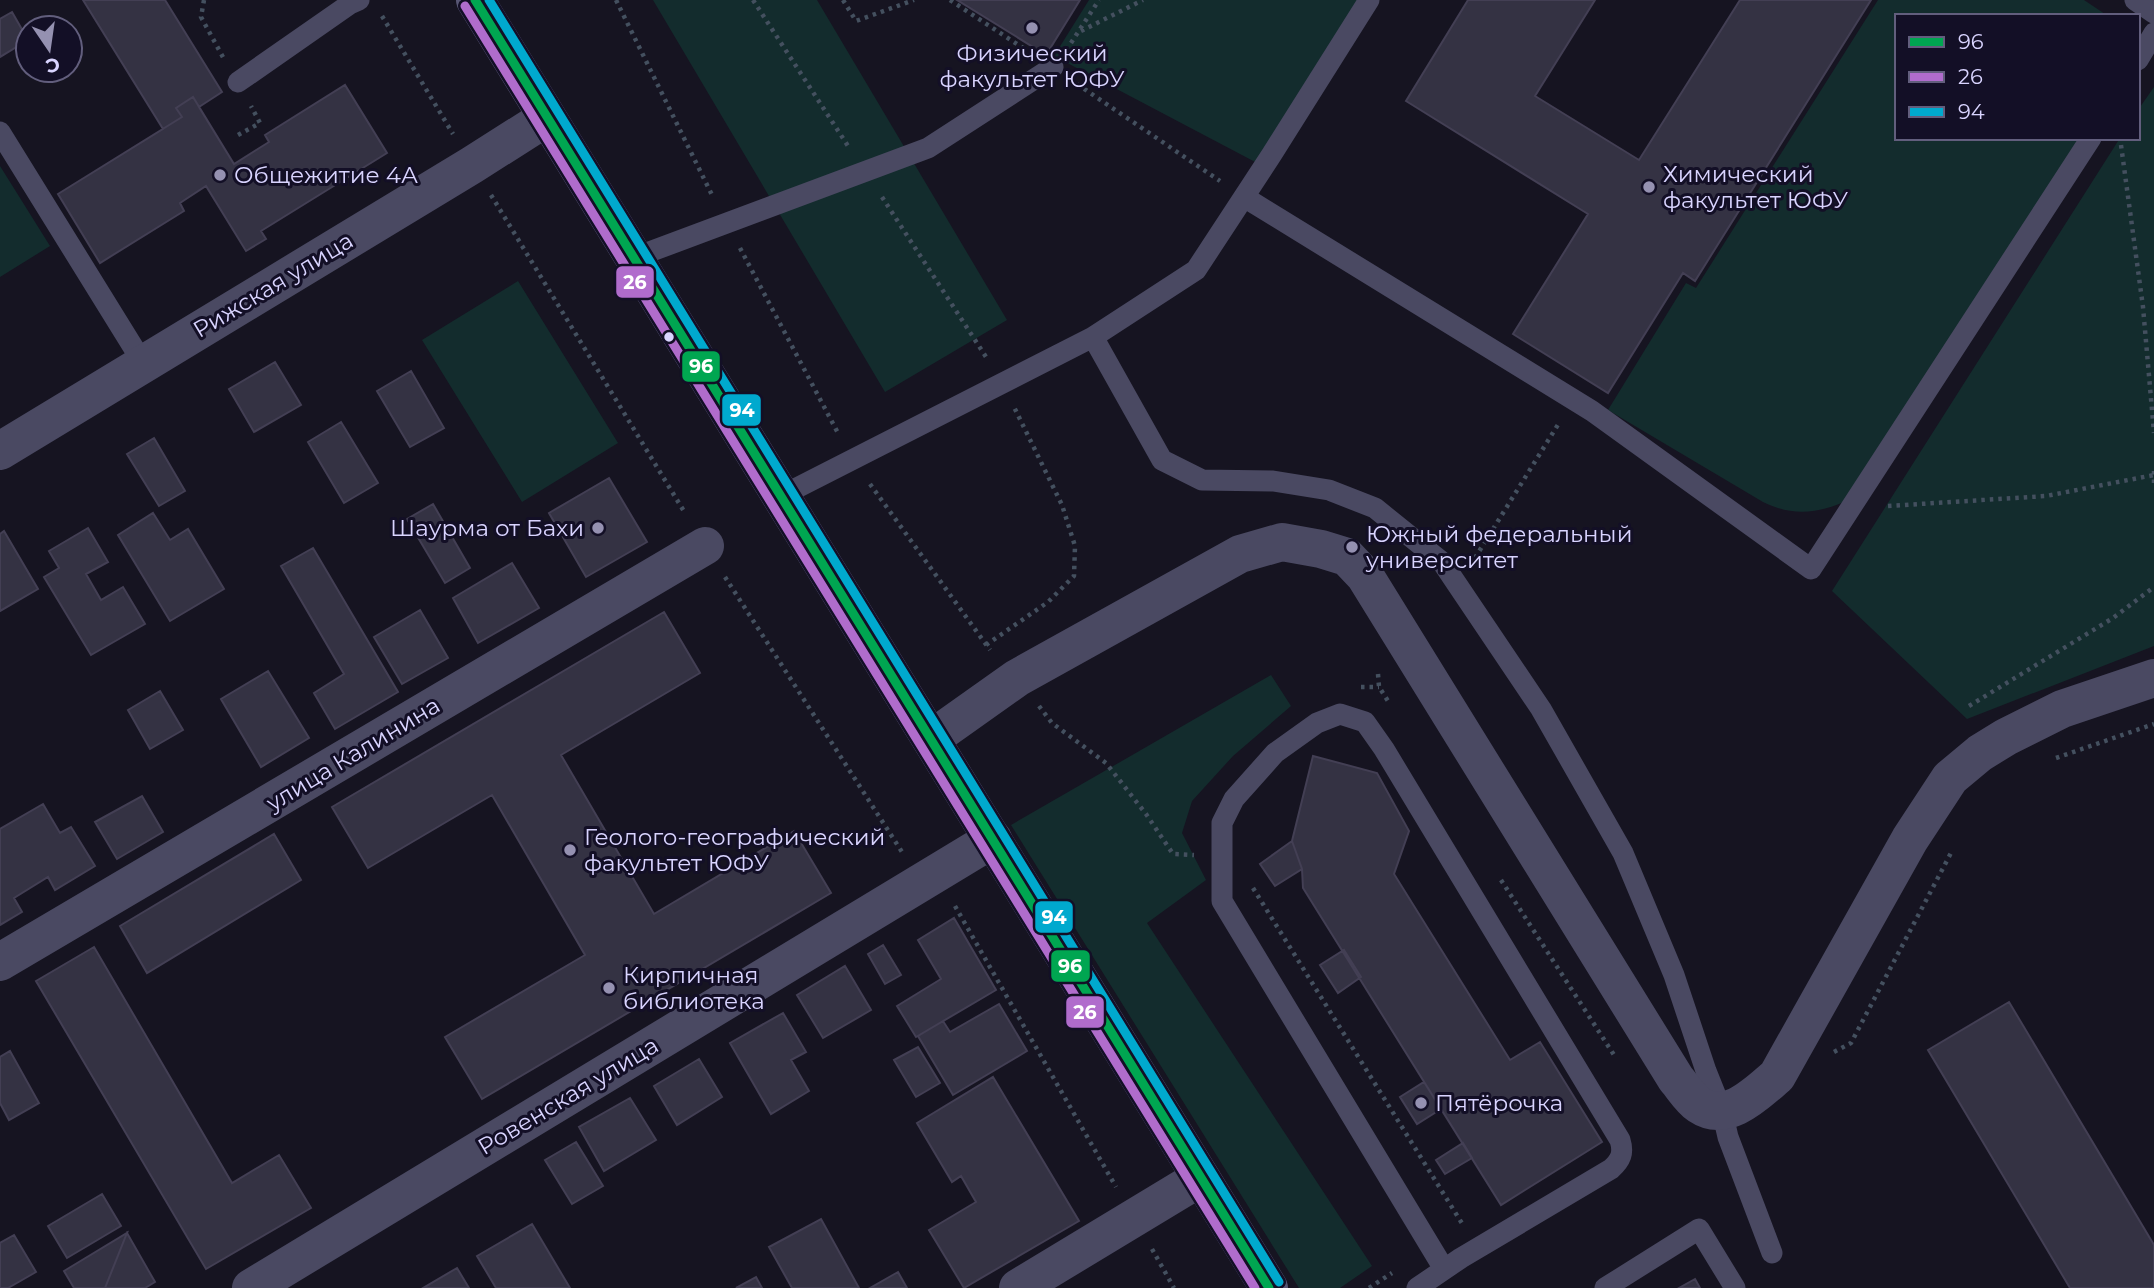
<svg xmlns="http://www.w3.org/2000/svg" width="2154" height="1288" viewBox="0 0 2154 1288" font-family="Montserrat,sans-serif">
  <style>
    .green { fill: #132c2d }
    .building { fill: #343243; stroke: #433f54; stroke-width: 2 }
    .lines { fill: none; stroke-linecap: round; stroke-linejoin: round }
    .path { stroke: #44505f; stroke-width: 4.5; stroke-dasharray: 3.5 5; stroke-linecap: butt }
    .lane { stroke: #4a4962; stroke-width: 21 }
    .street { stroke: #4a4962; stroke-width: 38 }
    .secondary { stroke: #575674; stroke-width: 38 }
    .bus-1-casing { stroke: #130f26; stroke-width: 14 }
    .bus-2-casing { stroke: #130f26; stroke-width: 14 }
    .bus-3-casing { stroke: #130f26; stroke-width: 14 }
    .bus-1 { stroke: #00a651; stroke-width: 9 }
    .bus-2 { stroke: #b06ccc; stroke-width: 9 }
    .bus-3 { stroke: #00a9ce; stroke-width: 9 }
    .poi-dot { fill: #9591b1; stroke: #130f26; stroke-width: 2.5 }
    .bus-dot { fill: #d9d4ff; stroke: #130f26; stroke-width: 2.5 }
    .labels { text-anchor: middle; dominant-baseline: central; stroke-width: 6; stroke-linejoin: round; paint-order: stroke }
    .poi-label { font-size: 23px; fill: #d9d4ff; stroke: #130f26; text-anchor: start }
    .street-label { font-size: 23px; fill: #d9d4ff; stroke: #130f26 }
    .line-badge { stroke: #130f26; stroke-width: 2.5 }
    .badge-label { font-size: 19px; text-anchor: middle; font-weight: bold; fill: #fff }
  </style>
  <rect width="100%" height="100%" fill="#161421"/>
  <path class="green" d="M653 0H817L1007 320 885 392Z
    M1089 0H1361L1259 164 1054 56Z
    M1878 0H2084L2108 16H1897V138H2081L1844 502C1816 514 1791 516 1763 502L1608 410 1686 283 1696 288Z
    M2154 87V646L1967 719 1832 591 2120 138H2138V110Z
    M0 166 50 246 0 277Z
    M518 281 618 443 522 502 422 340Z
    M1271 675 1291 706 1233 756 1192 801 1182 833 1206 880 1147 923 1372 1266 1340 1288H1299L1011 825Z"/>
  <path class="building" d="M83 0H165L222 92 199 107 234 164 269 142 265 135 345 85 387 153 261 231 266 239 246 251 206 186 180 203 184 211 100 263 58 194 163 129Z
    M957 0H1080L1046 55Z
    M1468 0H1595L1535 96 1639 160 1740 0H1871L1695 281 1683 273 1608 393 1513 334 1588 214 1406 101Z
    M12 12 28 40 0 57V19Z
    M345 85 387 153 261 231 266 239 246 251 206 186 180 203 184 211 100 263 58 194 182 117 176 108 193 97 234 164 269 142 265 135Z
    M275 362 301 405 254 432 229 389Z
    M411 371 444 428 410 447 377 391Z
    M341 422 378 483 344 503 308 442Z
    M154 438 185 491 159 506 127 454Z
    M609 478 647 542 586 577 549 513Z
    M433 504 470 568 445 583 407 519Z
    M153 513 170 540 188 529 224 589 170 621 118 535Z
    M88 528 108 562 86 574 101 600 123 587 145 624 91 655 44 577 59 568 49 551Z
    M4 531 38 589 0 611V534Z
    M313 548 398 692 335 729 314 693 344 674 281 566Z
    M512 563 539 608 478 643 453 598Z
    M420 610 448 658 402 684 374 637Z
    M664 612 700 673 561 755 654 914 794 831 831 893 482 1099 445 1037 585 955 492 795 368 868 332 807Z
    M268 671 309 738 261 767 221 699Z
    M160 691 183 730 150 749 128 710Z
    M1313 756 1377 773 1409 831 1394 874 1510 1060 1540 1042 1602 1142 1501 1205 1303 888 1302 869 1292 841Z
    M142 796 163 832 117 859 95 822Z
    M43 804 60 833 71 827 95 866 55 890 48 877 14 898 22 912 0 925V829Z
    M274 834 301 880 147 973 120 926Z
    M1292 841 1302 869 1275 886 1260 864Z
    M954 918 996 990 916 1037 897 1006 941 979 918 940Z
    M883 945 901 975 885 984 868 954Z
    M94 947 232 1183 279 1155 311 1208 206 1269 36 981Z
    M1344 950 1361 977 1338 993 1320 965Z
    M845 966 871 1010 823 1038 797 995Z
    M2009 1002 2154 1245V1288H2070L1928 1050Z
    M999 1004 1027 1051 953 1095 918 1036 943 1021 950 1032Z
    M783 1013 806 1052 791 1060 809 1091 771 1114 730 1043Z
    M918 1047 940 1083 916 1097 894 1060Z
    M10 1051 39 1103 9 1120 0 1103V1057Z
    M699 1059 722 1097 677 1125 654 1086Z
    M993 1077 1079 1221 964 1288 929 1230 976 1202 961 1176 952 1182 917 1123Z
    M1424 1082 1441 1109 1417 1124 1400 1097Z
    M630 1098 656 1140 604 1171 579 1127Z
    M576 1142 603 1186 572 1204 545 1160Z
    M1463 1143 1472 1158 1445 1174 1436 1160Z
    M102 1194 121 1226 67 1258 48 1226Z
    M821 1219 859 1288H792L769 1247Z
    M532 1224 570 1288H496L477 1256Z
    M127 1233 155 1282 145 1288H105Z
    M127 1233 105 1288H74L64 1271Z
    M14 1235 36 1272 8 1288H0V1243Z
    M457 1268 469 1288H423Z
    M898 1272 907 1288H870Z
    M756 1277 762 1288H736Z
    M1695 1279 1700 1288H1679Z"/>
  <g class="lines">
    <path class="path" d="M204 0 201 17 224 59
      M616 0 713 197
      M753 0 848 146
      M843 0 856 21 914 0
      M950 0 1026 50
      M382 16 453 134
      M1081 31 1143 0
      M1071 43 1099 0
      M1077 84 1220 181
      M238 135 260 123 251 106
      M2121 145 2143 307 2154 433
      M491 195 685 513
      M882 197 988 360
      M740 248 839 435
      M2154 471V483
      M870 484 990 650
      M1888 506 2046 496 2154 475
      M1475 558 1559 423
      M725 577 902 852
      M986 645 1048 602 1074 576 1075 546 1062 505 1014 407
      M1378 674 1379 687 1388 701
      M1361 687H1379
      M1039 706 1052 723 1106 763 1146 814 1173 854 1194 855
      M1969 706 2113 618 2154 587
      M2056 758 2154 724
      M1501 880 1614 1055
      M1253 888 1463 1225
      M955 906 1116 1187
      M1834 1052 1851 1043 1952 851
      M1152 1249 1174 1288
      M1369 1288 1392 1273"/>
    <path class="lane" d="M2135 0 2154 13
      M2138 60 2154 33
      M238 82 350 4 359 0
      M0 132 143 363
      M1244 197 1592 411 1811 569 2091 138
      M633 258 928 148 1053 67
      M1093 337 1162 460 1202 480 1273 481 1329 490 1375 508 1442 562 1541 709 1623 853 1674 975 1706 1071 1722 1111 1728 1137 1772 1253
      M781 496 1093 337 1196 270 1272 154 1369 0
      M1417 1288 1461 1258 1611 1169C1621 1160 1624 1153 1620 1140L1384 749 1365 722 1340 714 1317 723 1275 753 1234 799 1222 823V901L1444 1269
      M1605 1288 1699 1229 1735 1288"/>
    <path class="street" d="M0 451 472 165 546 118
      M931 739 1017 678 1240 554 1282 542 1321 549 1347 557 1365 576 1676 1079C1683 1087 1690 1099 1699 1105 1727 1124 1757 1093 1777 1076L1910 839 1950 778 1980 753 2006 737 2062 709 2154 678
      M0 962 705 546
      M251 1288 993 839
      M1018 1288 1200 1178"/>
    <path class="secondary" d="M475 0 1269 1288"/>
    <defs>
      <path id="bus-1" d="M475 0 1269 1288"/>
      <path id="bus-2" d="M465 6 1255 1288"/>
      <path id="bus-3" d="M489 0 1279 1282"/>
    </defs>
    <use href="#bus-1" class="bus-1-casing"/>
    <use href="#bus-2" class="bus-2-casing"/>
    <use href="#bus-3" class="bus-3-casing"/>
    <use href="#bus-1" class="bus-1"/>
    <use href="#bus-2" class="bus-2"/>
    <use href="#bus-3" class="bus-3"/>
  </g>
  <g class="poi-dot">
    <circle cx="1032" cy="28" r="7"/>
    <circle cx="220" cy="175" r="7"/>
    <circle cx="1649" cy="187" r="7"/>
    <circle cx="598" cy="528" r="7"/>
    <circle cx="1352" cy="547" r="7"/>
    <circle cx="570" cy="850" r="7"/>
    <circle cx="609" cy="988" r="7"/>
    <circle cx="1421" cy="1103" r="7"/>
  </g>
  <circle class="bus-dot" cx="669" cy="337" r="6"/>
  <g class="labels">
    <g class="poi-label">
      <text x="1032" y="53" text-anchor="middle">Физический<tspan x="1032" dy="26">факультет ЮФУ</tspan></text>
      <text x="1663" y="174">Химический<tspan x="1663" dy="26">факультет ЮФУ</tspan></text>
      <text x="234" y="175">Общежитие 4А</text>
      <text x="584" y="528" text-anchor="end">Шаурма от Бахи</text>
      <text x="1366" y="534">Южный федеральный<tspan x="1366" dy="26">университет</tspan></text>
      <text x="584" y="837">Геолого-географический<tspan x="584" dy="26">факультет ЮФУ</tspan></text>
      <text x="623" y="975">Кирпичная<tspan x="623" dy="26">библиотека</tspan></text>
      <text x="1435" y="1103">Пятёрочка</text>
    </g>
    <g class="street-label">
      <text transform="translate(273 285) rotate(-31)">Рижская улица</text>
      <text transform="translate(353 754) rotate(-31)">улица Калинина</text>
      <text transform="translate(568 1096) rotate(-31)">Ровенская улица</text>
    </g>
  </g>
  <g class="line-badge">
    <rect x="615" y="265" width="40" height="34" rx="7" fill="#b06ccc"/>
    <rect x="681" y="350" width="40" height="33" rx="7" fill="#00a651"/>
    <rect x="721" y="393" width="41" height="34" rx="7" fill="#00a9ce"/>
    <rect x="1034" y="900" width="40" height="34" rx="7" fill="#00a9ce"/>
    <rect x="1050" y="949" width="41" height="34" rx="7" fill="#00a651"/>
    <rect x="1065" y="995" width="40" height="34" rx="7" fill="#b06ccc"/>
  </g>
  <g class="badge-label">
    <text x="635" y="289">26</text>
    <text x="701" y="373">96</text>
    <text x="742" y="417">94</text>
    <text x="1054" y="924">94</text>
    <text x="1070" y="973">96</text>
    <text x="1085" y="1019">26</text>
  </g>
  <rect x="1895" y="14" width="245" height="126" fill="#130f26" stroke="#625e7d" stroke-width="2"/>
  <rect x="1909" y="37" width="35" height="10" fill="#00a651" stroke="#625e7d" stroke-width="2"/>
  <text x="1958" y="49" font-size="21" fill="#d9d4ff">96</text>
  <rect x="1909" y="72" width="35" height="10" fill="#b06ccc" stroke="#625e7d" stroke-width="2"/>
  <text x="1958" y="84" font-size="21" fill="#d9d4ff">26</text>
  <rect x="1909" y="107" width="35" height="10" fill="#00a9ce" stroke="#625e7d" stroke-width="2"/>
  <text x="1958" y="119" font-size="21" fill="#d9d4ff">94</text>
  <g transform="translate(49 49) rotate(167)"><circle r="33" fill="#130f26" stroke="#625e7d" stroke-width="2"/>
  <path d="M0-5L12 26L0 18L-12 26Z" fill="#9591b1"/>
  <text y="-10" font-size="19" font-weight="bold" text-anchor="middle" fill="#d9d4ff">С</text>
  </g>
</svg>
